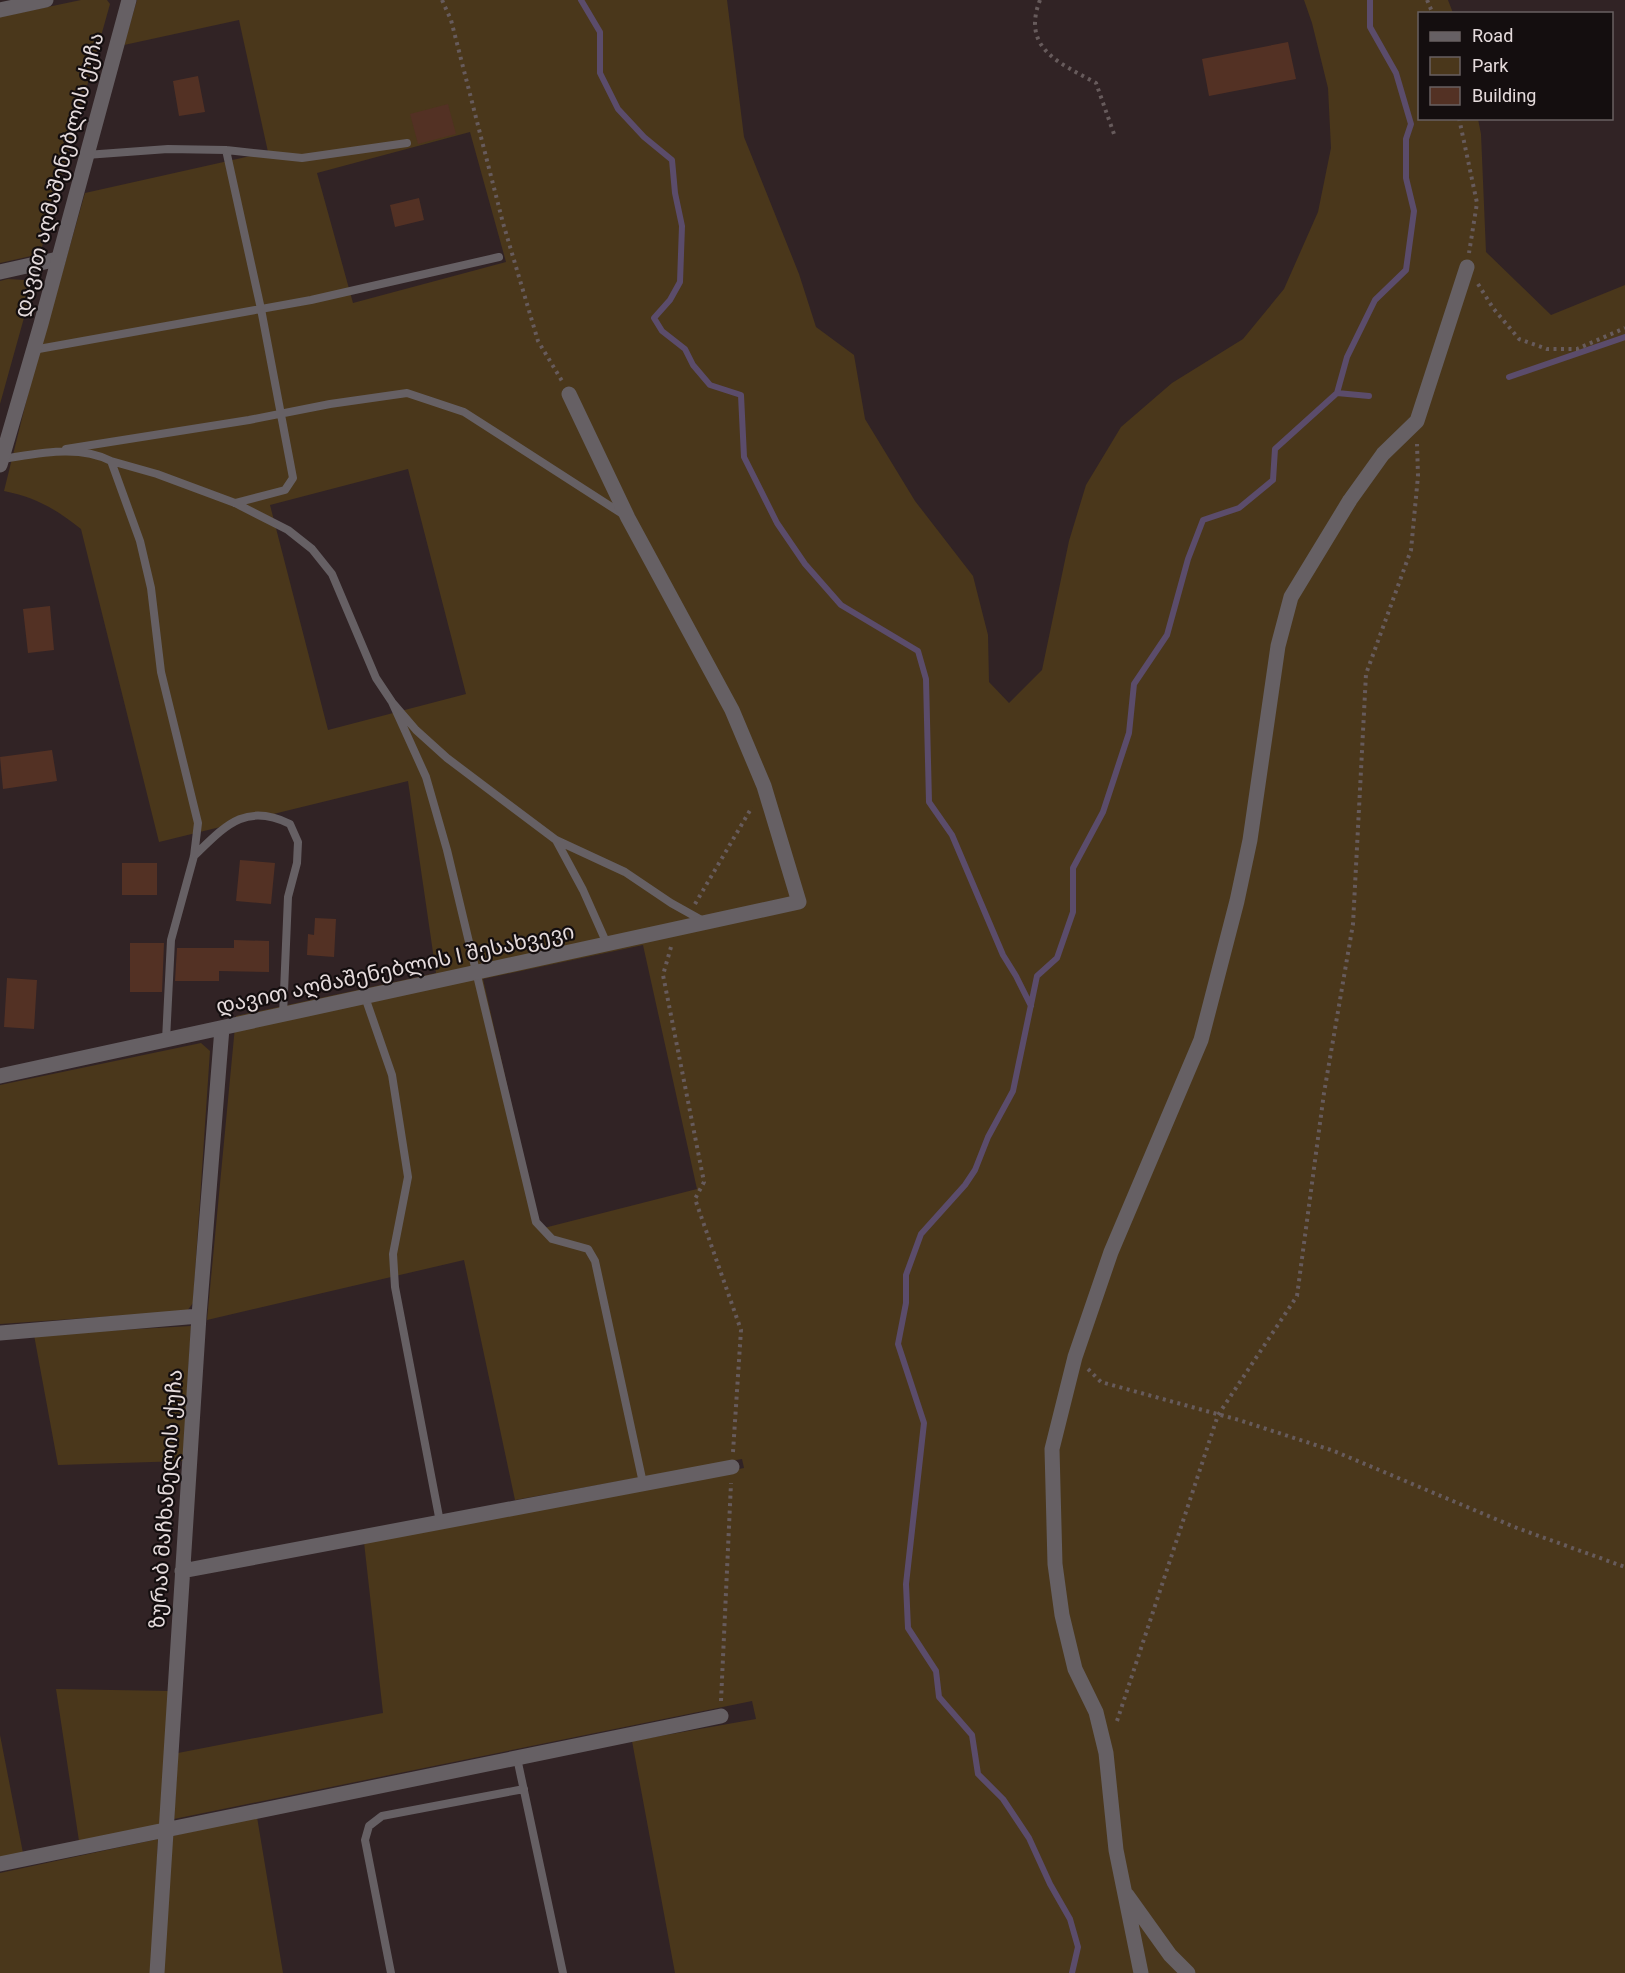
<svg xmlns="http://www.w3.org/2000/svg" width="1625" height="1973" viewBox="0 0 1625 1973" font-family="Roboto,'Noto Sans Georgian',sans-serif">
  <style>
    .green { fill: #4a371b; fill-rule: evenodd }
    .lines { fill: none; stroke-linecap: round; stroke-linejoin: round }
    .stream { stroke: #5b4c6b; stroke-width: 6 }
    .building { fill: #533124 }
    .path { stroke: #675b5c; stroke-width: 4; stroke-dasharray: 3 4.5; stroke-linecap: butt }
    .service { stroke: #666064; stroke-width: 8 }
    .minor { stroke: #666064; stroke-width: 15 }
    .tertiary { stroke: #666064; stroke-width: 15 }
    .labels { text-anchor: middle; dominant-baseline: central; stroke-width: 4.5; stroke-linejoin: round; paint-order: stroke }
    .street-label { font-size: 21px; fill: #e5dbdc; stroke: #140e0f }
  </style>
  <rect width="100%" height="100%" fill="#312325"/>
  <path class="green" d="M81 0H107L110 4 40 254 0 263V17Z
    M137 0H727L744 137 799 274 816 327 854 355 865 419 915 501 973 576 988 635 989 682 1009 703 1042 670 1069 541 1086 485 1121 427 1172 383 1243 339 1284 289 1318 212 1331 148 1328 88 1312 23 1304 0H1448L1453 13 1420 14V118L1478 119 1481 134 1486 252 1551 315 1625 285V1973H675L632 1741 756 1719 752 1701 174 1819 178 1753 383 1713 364 1542 744 1468 742 1459 515 1500 464 1260 207 1320 236 1016 436 973 408 781 159 842 81 529C54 508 37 498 4 491L30 386 85 193 268 152 239 20 124 45ZM470 132 506 262 353 303 317 173ZM408 469 466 694 328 730 270 505ZM643 945 697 1189 540 1229 483 979Z
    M8 279 24 280 32 289 0 404V281Z
    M201 1043 210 1051 193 1303 187 1311 0 1324V1085Z
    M191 1326 183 1461 58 1465 34 1335Z
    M56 1689 170 1691 160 1825 79 1841Z
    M0 1735 23 1853 0 1858Z
    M257 1817 283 1973H163L172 1836Z
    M158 1839 151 1973H0V1873Z"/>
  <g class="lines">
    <path class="stream" d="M581 0 600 32V73L618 109 644 137 672 160 675 193 682 226 680 282 670 300 654 318 662 331 685 349 693 365 710 385 741 395 744 457 777 523 805 564 841 605 918 651 926 679 929 802 952 835 1003 955 1016 976 1031 1006
      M1509 377 1625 337
      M1337 393 1369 396
      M1072 1973 1078 1947 1070 1919 1050 1884 1029 1838 1003 1799 978 1774 972 1735 939 1697 936 1671 908 1628 906 1584 924 1423 898 1344 906 1303V1275L921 1234 965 1185 975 1170 988 1137 1013 1091 1037 976 1057 958 1073 912V868L1103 812 1129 733 1134 684 1167 635 1188 559 1203 520 1239 508 1273 480 1275 449 1337 393 1347 357 1375 300 1406 270 1414 211 1406 178V139L1411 124 1396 73 1370 27V0"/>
  </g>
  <path class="building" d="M1288 42 1296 79 1209 96 1202 59Z
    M198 76 205 112 179 116 173 81Z
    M448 104 456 134 418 144 410 114Z
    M419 198 424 220 395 227 390 205Z
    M50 606 54 650 28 653 23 609Z
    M52 750 57 781 3 789 0 757Z
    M240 860 275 863 271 904 236 901Z
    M122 863H157V895H122Z
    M315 918 336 919 334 957 307 955 308 934 314 935Z
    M234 940 269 941V972L219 971V981H175L177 948H234Z
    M130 943H164L162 992H130Z
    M7 978 37 980 34 1029 4 1027Z"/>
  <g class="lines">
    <path class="path" d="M442 0 451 20 503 223 538 341 562 381
      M1040 0C1021 49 1060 63 1096 83L1114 134
      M1427 0 1433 14
      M1459 118 1477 203 1469 253
      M1478 284 1493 308 1519 339 1547 349H1577L1625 328
      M695 904 752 807
      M671 947 663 975 704 1182 695 1199 741 1330 733 1452
      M1088 1369 1101 1382 1239 1420 1334 1451 1517 1528 1625 1567
      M721 1701 731 1483
      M1117 1721 1218 1415 1297 1296 1324 1093 1353 924 1366 674 1411 550 1418 476 1417 444"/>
    <path class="service" d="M226 150 261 309 293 478 285 490 235 503
      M86 155 168 149 226 150 302 158 407 143
      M33 350 311 300 499 257
      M66 449 249 420 330 404 407 393 464 412 624 515
      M1 459C37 454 78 444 111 461L140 541 151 588 161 672 198 823 194 856 171 940 166 1040
      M111 461 157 474 235 503 288 530 312 549 332 574 376 678 392 702 416 730 447 758 556 840 625 872 671 903 705 922
      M392 702 426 777 447 850 536 1222 552 1239 588 1249 595 1261 643 1483
      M556 840 583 890 607 944
      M194 856C225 826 245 802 290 824L298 842 297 863 288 897 283 1015
      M365 997 392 1075 408 1177 393 1254 395 1287 440 1522
      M517 1758 563 1973
      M391 1973 365 1840 369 1826 382 1816 524 1789"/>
    <path class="minor" d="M0 10 46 0
      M0 272 58 259
      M0 1076 799 902 764 786 732 710 628 518 569 394
      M0 1333 199 1316
      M182 1571 732 1467
      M0 1864 721 1716
      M1127 1895 1170 1955 1188 1973
      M157 1973 199 1316 222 1028
      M1141 1973 1116 1850 1106 1753 1096 1712 1075 1669 1062 1615 1055 1564 1052 1449 1075 1357 1111 1252 1201 1040 1237 901 1250 840 1278 646 1291 597 1350 500 1383 454 1417 421 1467 267"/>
    <path class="tertiary" d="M0 465 41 324 129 0"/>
  </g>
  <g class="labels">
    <g class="street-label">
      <text transform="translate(59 175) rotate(-75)">დავით აღმაშენებლის ქუჩა</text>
      <text transform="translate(395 969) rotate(-12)">დავით აღმაშენებლის I შესახვევი</text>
      <text transform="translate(166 1499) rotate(-86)">ზურაბ მაჩხანელის ქუჩა</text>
    </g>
  </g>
  <rect x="1418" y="12" width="195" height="108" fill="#140e0f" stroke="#686061" stroke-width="1.5"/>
  <rect x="1430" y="32" width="30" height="9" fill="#666064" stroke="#686061" stroke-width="1.5"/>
  <text x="1472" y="42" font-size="18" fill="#e5dbdc">Road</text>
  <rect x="1430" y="57" width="30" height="18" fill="#4a371b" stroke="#686061" stroke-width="1.5"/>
  <text x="1472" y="72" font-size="18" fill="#e5dbdc">Park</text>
  <rect x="1430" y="87" width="30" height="18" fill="#533124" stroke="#686061" stroke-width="1.5"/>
  <text x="1472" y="102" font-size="18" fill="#e5dbdc">Building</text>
</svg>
